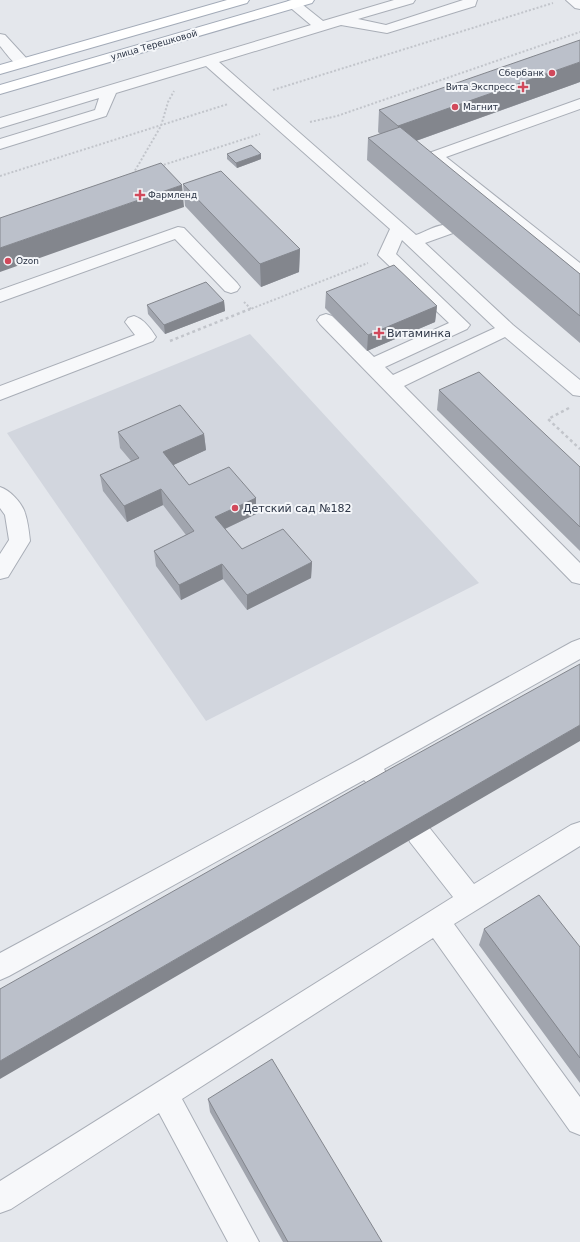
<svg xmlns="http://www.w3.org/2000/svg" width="580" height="1242" viewBox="0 0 580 1242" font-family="'DejaVu Sans',sans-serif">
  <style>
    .built { fill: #d2d6de }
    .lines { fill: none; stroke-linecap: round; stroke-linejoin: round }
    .minor-casing { stroke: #a9aeb7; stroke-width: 2 }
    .major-casing { stroke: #a3abb8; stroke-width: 2 }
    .path-far1 { stroke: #c2c5cb; stroke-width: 2; stroke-dasharray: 2 2; stroke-linecap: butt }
    .path { stroke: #c2c5cb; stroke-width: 2.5; stroke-dasharray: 3 3; stroke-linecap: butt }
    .minor { fill: #f7f8fa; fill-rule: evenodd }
    .major { fill: #fff; fill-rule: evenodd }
    .wall { fill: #a1a5ae }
    .shaded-wall { fill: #83868d }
    .building { fill: #bbc0ca; stroke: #83868d }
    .poi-dot { fill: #d1495b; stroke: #f4f6f9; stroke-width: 1.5 }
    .labels { text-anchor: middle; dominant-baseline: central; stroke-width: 4; stroke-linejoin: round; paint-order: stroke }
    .far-street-label { font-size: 9px; fill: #2b3445; stroke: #f4f6f9 }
    .far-poi-label { font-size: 9px; fill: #2b3445; stroke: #f4f6f9; text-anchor: start }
    .poi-label { font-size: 11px; fill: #2b3445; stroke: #f4f6f9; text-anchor: start }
  </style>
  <rect width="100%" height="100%" fill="#e4e7ec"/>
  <path class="built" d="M250 334 479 583 206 721 7 433Z"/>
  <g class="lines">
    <defs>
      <path id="minor" d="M293 0 298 1 323 21 394 0H415L413 3 358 19 386 25 463 0H477L475 6 387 33 341 25 219 62 416 235C427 231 441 222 453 225L455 229 453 233 425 243 513 325 580 380V396L573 395 505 337 404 386 580 563V584L572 582 320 324 317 320 320 316 326 314 332 316 374 357 449 323 378 255 390 229 206 66 116 93 106 116 0 149V139L95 110 99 98 0 128V118L311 25 286 4 288 1ZM402 240 495 328 393 375 385 367 467 329 470 325 396 254Z
        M566 0H580V9L575 8Z
        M0 34 5 35 28 60 30 63 28 66C15 69 8 55 0 46Z
        M580 99V109L446 157 580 263V277L574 276 427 156 429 153Z
        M178 227 184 228 237 283 240 287 237 291 231 293 225 291 175 239 0 302V290Z
        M134 316C144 319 151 329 156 337L153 341 0 400V386L135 335 125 322 128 318Z
        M0 487C10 490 22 503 25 513 28 522 29 532 30 541L8 577 0 579V554L9 540 5 515 0 508Z
        M580 639V659L384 769 389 778 386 785C376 789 371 788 364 780L9 976 0 980V953L360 759 572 642Z
        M580 822V846L454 924 580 1097V1135L570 1131 433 938 182 1099 259 1242H228L159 1113 11 1209 0 1213V1181L453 897 410 842 407 834 410 826 419 823 428 826 474 884 571 825Z"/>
      <path id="major" d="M227 0H249L247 3 0 74V65Z
        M292 0H314L312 3 0 94V85Z"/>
    </defs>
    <use href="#minor" class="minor-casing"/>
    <use href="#major" class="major-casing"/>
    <path class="path-far1" d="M273 90 553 3
      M310 122 337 116 580 32
      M160 166 260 134
      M133 174 161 126 168 102 174 91
      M0 176 228 104
      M244 302 251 309
      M248 310 368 263"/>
    <path class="path" d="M170 341 250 309
      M569 408 548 419 580 449"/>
    <use href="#minor" class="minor"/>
    <use href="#major" class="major"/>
  </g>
  <path class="wall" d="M580 82 416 141 580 274V343L367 160 368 138 380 134 378 132 379 110Z
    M227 154 261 159 237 168 227 159Z
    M183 184 300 249 299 272 261 287 185 206Z
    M326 292 437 306 435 322 367 351 325 308Z
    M224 301 225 311 165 334 148 314 147 305Z
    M439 390 580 467V551L437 410Z
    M118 432 204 434 206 450 173 465 189 485 256 498V514L225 529 242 549 312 562 311 578 247 610 223 579 181 600 156 566 154 551 186 535 163 505 127 522 103 491 100 475 131 461 120 448Z
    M484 929 580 947V1083L479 945Z
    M208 1099 382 1242H283L210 1112Z"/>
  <path class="shaded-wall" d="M580 62V82L396 148 398 126Z
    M261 154V159L237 168 236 163Z
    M182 185 184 207 0 272V248Z
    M300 249 299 272 261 287 260 264Z
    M224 301 225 311 165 334 164 325Z
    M437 306 435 322 367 351 368 335Z
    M204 434 206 450 165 469 163 452Z
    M161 489 163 505 127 522 124 506Z
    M256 498V514L216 533 215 517Z
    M312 562 311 578 247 610V595Z
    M222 564 223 579 181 600 179 585Z
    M580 725V741L0 1079V1061Z"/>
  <path class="building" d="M580 40V62L398 126 379 110Z
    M400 127 580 274V316L368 138Z
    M251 145 261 154 236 163 227 154Z
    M161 163 182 185 0 248V218Z
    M221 171 300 249 260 264 183 184Z
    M394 265 437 306 368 335 326 292Z
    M206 282 224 301 164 325 147 305Z
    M479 372 580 467V527L439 390Z
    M180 405 204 434 163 452 189 485 229 467 256 498 215 517 242 549 283 529 312 562 247 595 222 564 179 585 154 551 194 531 161 489 124 506 100 475 139 458 118 432Z
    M580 664V725L0 1061V989L388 770Z
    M539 895 580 947V1058L484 929Z
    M272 1059 382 1242H288L208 1099Z"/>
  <g class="poi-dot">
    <circle cx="552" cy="73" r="4"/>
    <path d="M521 81h4v4h4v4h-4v4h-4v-4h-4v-4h4z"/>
    <circle cx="455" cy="107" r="4"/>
    <path d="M138 189h4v4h4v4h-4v4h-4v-4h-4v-4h4z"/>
    <circle cx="8" cy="261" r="4"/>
    <path d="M377 327h4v4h4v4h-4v4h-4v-4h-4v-4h4z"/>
    <circle cx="235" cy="508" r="4"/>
  </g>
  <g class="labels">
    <g class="far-street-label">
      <text transform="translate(154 45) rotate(-16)">улица Терешковой</text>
    </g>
    <g class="far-poi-label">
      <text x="544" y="73" text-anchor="end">Сбербанк</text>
      <text x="515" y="87" text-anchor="end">Вита Экспресс</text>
      <text x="463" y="107">Магнит</text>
      <text x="148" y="195">Фармленд</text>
      <text x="16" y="261">Ozon</text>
    </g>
    <g class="poi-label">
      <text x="387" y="333">Витаминка</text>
      <text x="243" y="508">Детский сад №182</text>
    </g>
  </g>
</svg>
